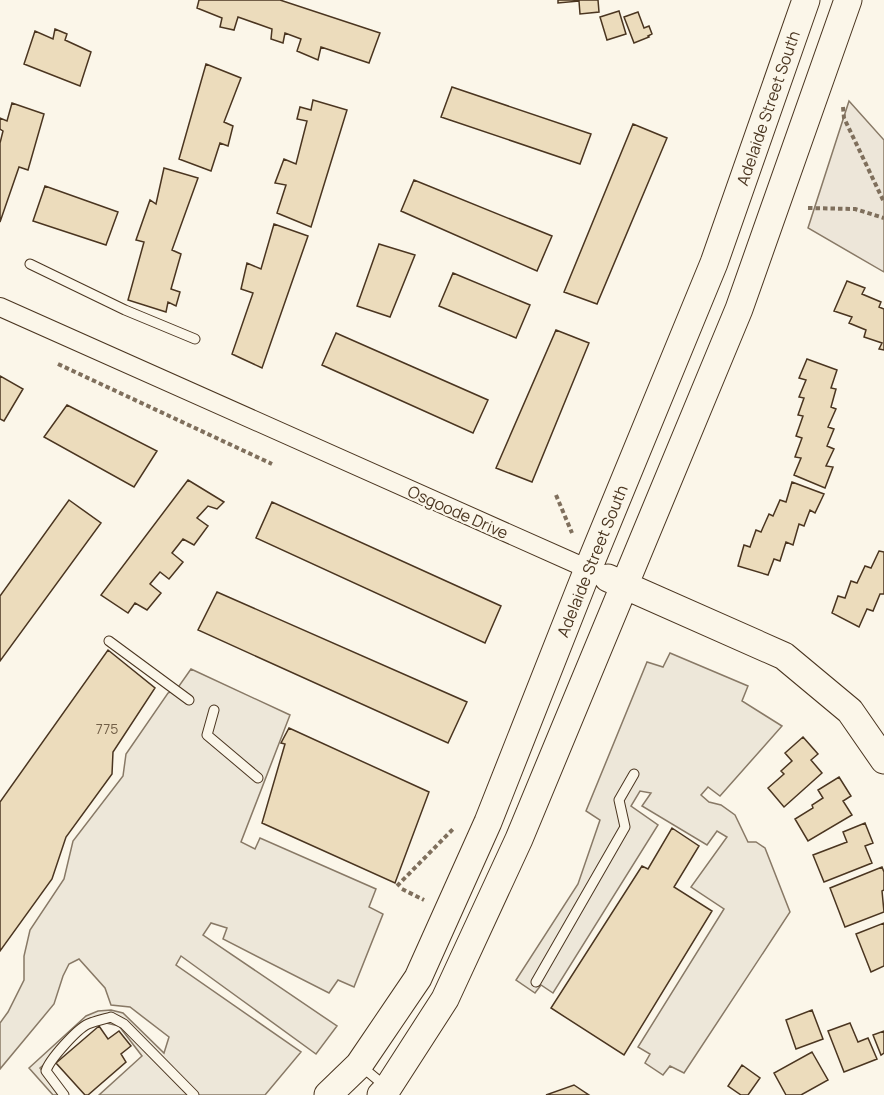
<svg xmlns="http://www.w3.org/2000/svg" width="884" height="1095" viewBox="0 0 884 1095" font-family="Manrope,sans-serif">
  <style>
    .green { fill: #ede6d9; stroke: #887966; stroke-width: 1.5 }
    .parking { fill: #ede7d9; stroke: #887966; stroke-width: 1.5 }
    .building { fill: #ecdcbc; stroke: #4a3520; stroke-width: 1.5 }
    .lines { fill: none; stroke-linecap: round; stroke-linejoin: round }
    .lane-casing { stroke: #4a3520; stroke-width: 11 }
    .street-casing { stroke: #4a3520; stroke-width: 20 }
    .secondary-casing { stroke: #4a3520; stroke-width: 29 }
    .path { stroke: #7f6f5c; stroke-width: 4; stroke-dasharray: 4.5 3; stroke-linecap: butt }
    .lane { stroke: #fbf6e9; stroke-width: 9 }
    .street { stroke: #fbf6e9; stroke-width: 18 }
    .secondary { stroke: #fbf6e9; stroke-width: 27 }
    .labels { text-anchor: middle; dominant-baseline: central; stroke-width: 4.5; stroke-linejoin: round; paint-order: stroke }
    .number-label { font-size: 14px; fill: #725f47 }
    .street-label { font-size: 16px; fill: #4a3520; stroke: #fbf6e9 }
  </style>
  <rect width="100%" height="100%" fill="#fbf6e9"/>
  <path class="green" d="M849 101 884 140V272L808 228Z"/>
  <path class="parking" d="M670 653 748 686 742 701 782 726 720 796 708 787 701 795 709 802 721 805 735 815 748 842H756L765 848 790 912 684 1073 670 1066 663 1075 645 1063 650 1054 638 1047 724 909 691 887 727 837 717 831 707 845 642 806 651 793 640 791 631 806 658 825 553 993 541 985 535 993 516 980 578 884 600 820 586 811 647 662 663 667Z
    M191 669 290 715 241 842 255 849 260 838 376 889 369 907 383 914 354 987 338 980 329 993 223 939 227 928 211 923 203 935 337 1026 316 1054 181 956 176 965 301 1052 265 1095H99L142 1056 119 1026 102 1022 96 1023 71 1040 66 1036 70 1041 40 1068 64 1095H53L29 1068 86 1016 98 1011 111 1010 123 1013 164 1053 169 1037 130 1007 111 1005 105 988 79 959 69 964 63 976 54 1004 0 1069V1023L8 1012 24 980V956L30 930 64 879 73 841 123 776 126 754 168 693 177 689Z"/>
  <path class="building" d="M199 0H280L380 33 369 63 321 47 318 60 297 51 301 39 285 33 283 43 271 39 272 29 238 17 234 30 220 27 222 18 197 8Z
    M558 0H598L599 12 580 14 579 1 558 3Z
    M619 11 626 34 607 40 600 17Z
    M638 12 644 28 649 26 652 34 648 36 649 37 634 43 624 17Z
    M55 29 67 34 65 40 91 52 80 86 24 64 35 31 53 39Z
    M206 64 241 78 224 122 233 126 228 146 220 143 211 171 179 159Z
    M452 87 591 134 580 164 441 117Z
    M313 100 347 110 311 227 277 213 286 185 275 183 284 159 296 164 307 121 297 119 300 107 311 110Z
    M12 103 44 114 28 170 19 167 0 222V143L3 131 0 129V118L7 121Z
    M633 124 667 138 597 304 564 292Z
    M164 168 198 178 172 250 181 254 171 289 180 292 176 306 168 302 166 312 128 300 144 242 136 240 150 200 156 204Z
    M414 180 552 236 537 271 401 211Z
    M45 186 118 212 106 245 33 221Z
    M274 224 308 236 262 368 232 354 253 293 241 289 247 263 261 269Z
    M379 244 415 255 390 317 357 306Z
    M453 273 530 305 516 338 439 306Z
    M847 281 865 288 862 294 881 302 879 307 884 309V350L879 349 882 343 864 337 866 330 849 323 852 317 834 311Z
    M556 330 589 343 532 482 496 468Z
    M336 333 488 400 473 433 322 365Z
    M807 359 837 370 831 388 836 389 831 407 836 409 828 427 834 429 827 446 834 449 826 466 833 467 825 488 794 475 801 458 795 457 802 438 796 436 803 416 798 415 804 398 799 397 806 380 799 378Z
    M0 376 23 389 4 421 0 419Z
    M67 405 157 451 134 487 44 437Z
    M188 480 224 502 217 509 208 506 197 518 208 526 194 545 183 539 172 553 183 562 169 579 160 572 150 584 161 593 147 610 135 603 128 613 101 595Z
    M792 482 824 494 815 513 810 510 804 526 799 524 793 545 786 542 780 561 774 559 768 575 738 566 744 545 750 547 756 530 761 532 769 514 773 516 780 500 786 502Z
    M69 500 101 523 0 661V596Z
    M272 502 501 606 485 643 256 538Z
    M879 551 884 552V594H880L873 611 867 609 859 627 832 613 838 596 845 598 851 581 857 583 865 566 871 568Z
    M217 592 467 702 448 743 198 630Z
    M108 650 155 688 113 752 112 774 66 837 52 879 0 951V802Z
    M289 728 429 792 395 883 262 823 285 744 281 743Z
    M803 737 818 754 811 760 822 773 784 807 768 788 784 774 781 771 792 761 785 753Z
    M839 777 851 796 843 801 852 815 808 841 795 819 813 808 812 805 823 798 818 790Z
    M865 823 873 843 865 846 872 863 824 882 813 855 847 842 843 832Z
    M672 828 699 846 674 887 712 911 624 1055 551 1008 642 866 648 869Z
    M882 867 884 872V890L882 891 884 912 845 927 830 888Z
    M884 923V966L871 972 856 934Z
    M812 1010 823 1039 796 1049 786 1020Z
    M850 1023 858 1042 868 1038 877 1059 844 1072 828 1031Z
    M99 1026 108 1039 119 1031 131 1046 121 1054 126 1062 88 1095H85L56 1063Z
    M884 1031V1053L881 1055 873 1035Z
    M812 1052 828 1080 801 1095H786L774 1073Z
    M742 1065 760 1078 748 1095H741L728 1086Z
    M574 1085 589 1095H546Z"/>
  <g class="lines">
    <defs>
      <path id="lane" d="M30 264 125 310 195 339
        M109 641 189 700
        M214 710 207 735 258 778
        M536 982 625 827 619 800 634 774
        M361 1066 385 1086
        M64 1095 46 1071C49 1060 77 1029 88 1024 95 1021 104 1019 111 1017L124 1024 194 1095"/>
      <path id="street" d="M0 307 588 569"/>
      <path id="secondary" d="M608 578 784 656 850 711 884 760
        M328 1095 359 1065 418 978 488 822 588 569 714 263 806 0
        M381 1095 387 1089 445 999 519 839 739 309 848 0"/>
    </defs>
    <use href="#lane" class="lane-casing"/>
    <use href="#street" class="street-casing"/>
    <use href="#secondary" class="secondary-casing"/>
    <path class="path" d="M843 107 844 118 884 202
      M808 208 855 209 884 218
      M58 364 272 464
      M556 495 572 533
      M397 886 453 829
      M402 889 424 900"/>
    <use href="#lane" class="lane"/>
    <use href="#street" class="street"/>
    <use href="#secondary" class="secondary"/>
  </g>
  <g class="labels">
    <g class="number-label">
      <text x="107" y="728">775</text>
    </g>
    <g class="street-label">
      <text transform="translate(768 108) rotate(-71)">Adelaide Street South</text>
      <text transform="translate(458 512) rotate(24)">Osgoode Drive</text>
      <text transform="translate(592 561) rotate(-68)">Adelaide Street South</text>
    </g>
  </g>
</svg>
